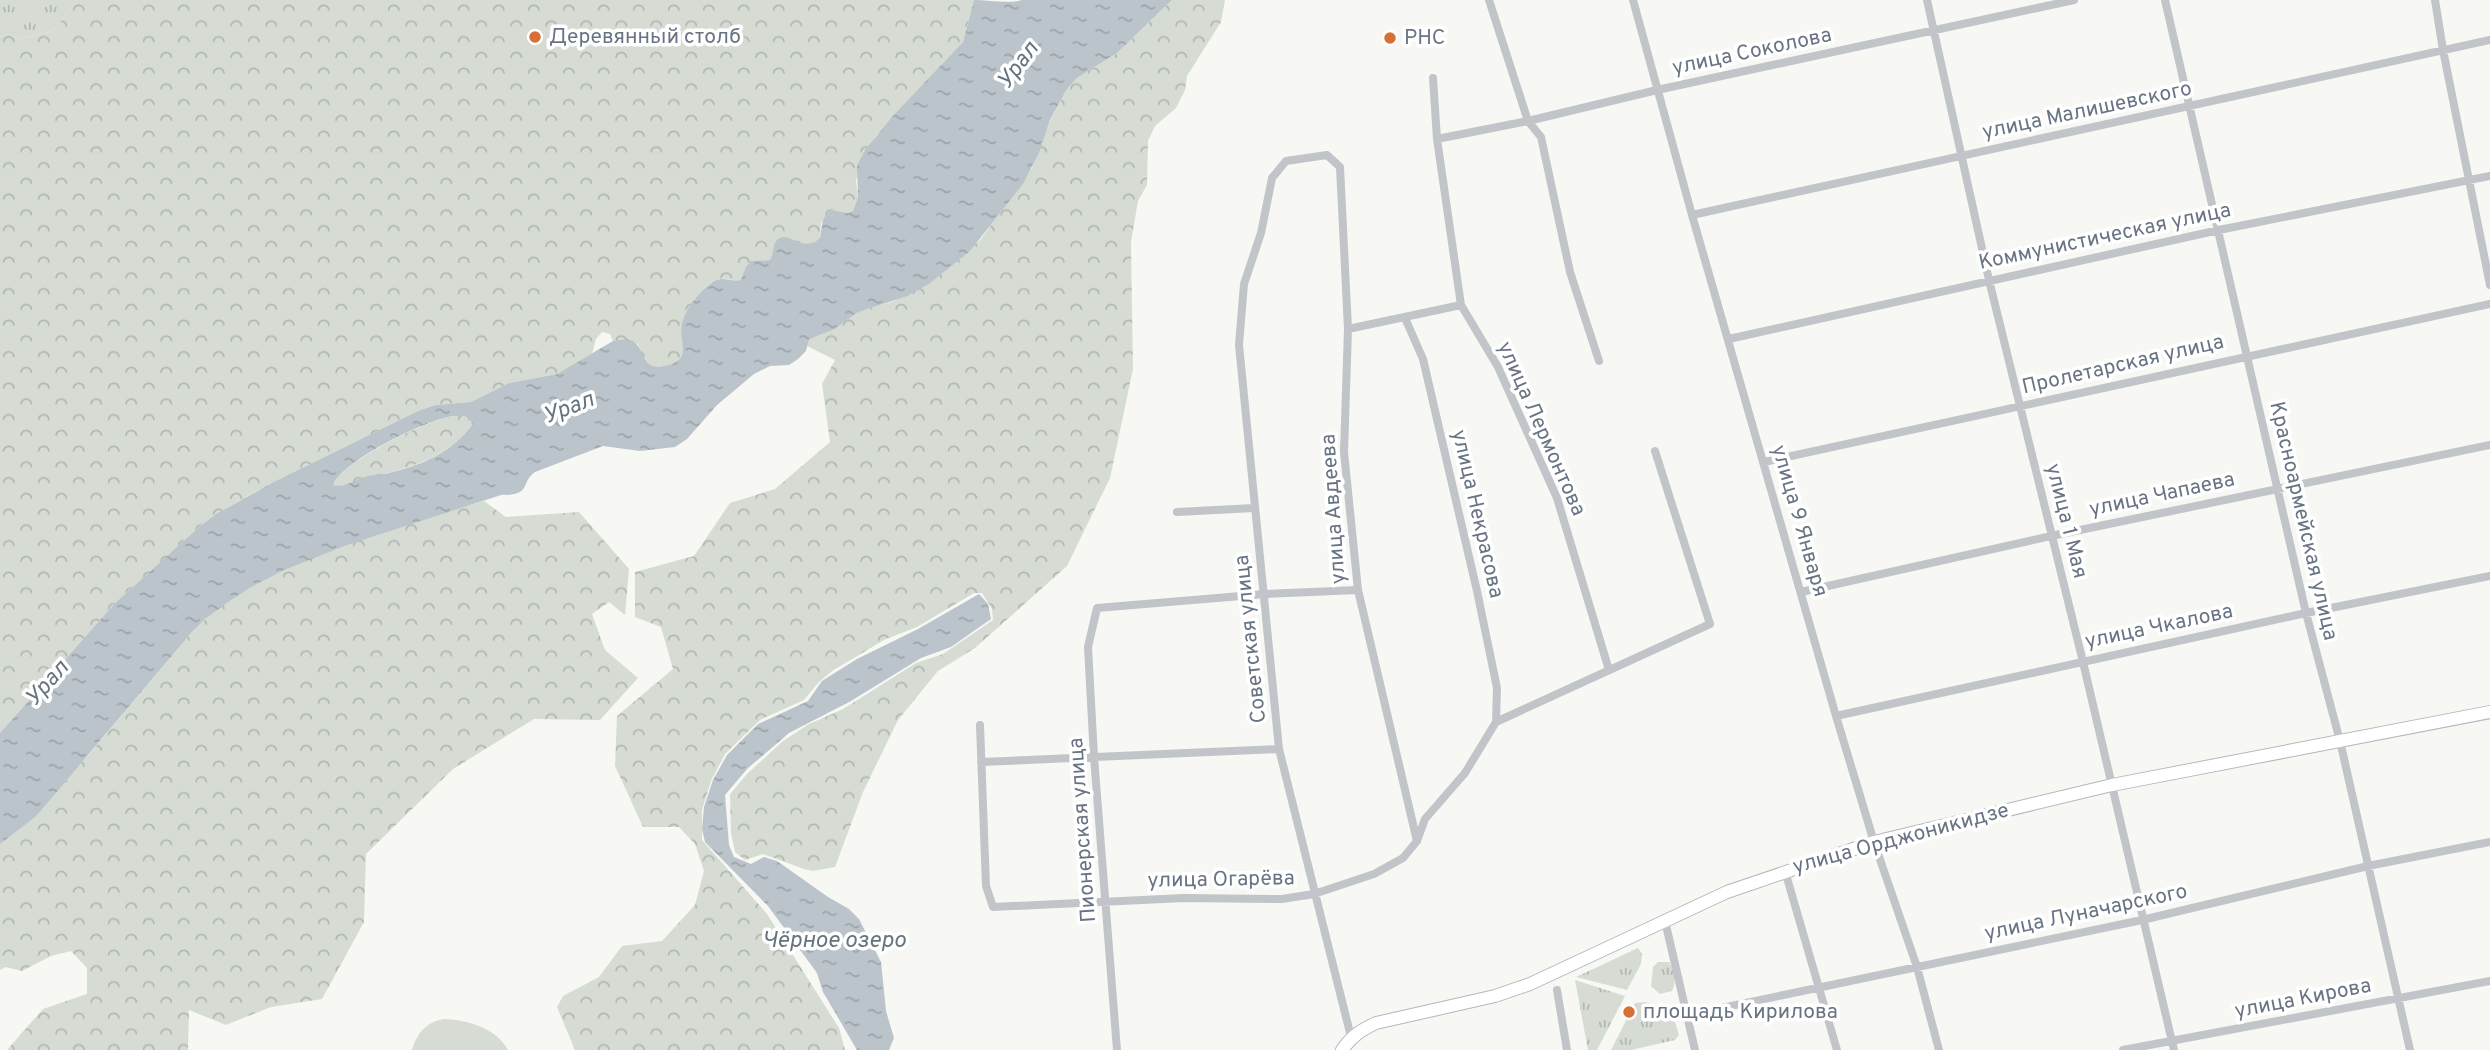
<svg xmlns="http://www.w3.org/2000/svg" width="2490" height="1050" viewBox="0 0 2490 1050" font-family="Overpass,sans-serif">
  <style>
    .grass { fill: url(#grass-tufts) }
    .forest { fill: url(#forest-crowns) }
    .pitch { fill: #d6dcd4 }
    .water { fill: url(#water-ripples); fill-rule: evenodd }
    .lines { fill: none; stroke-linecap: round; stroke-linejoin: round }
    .primary-casing { stroke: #b4b8bc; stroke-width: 14 }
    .street { stroke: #c1c4c8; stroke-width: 8 }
    .primary { stroke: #fff; stroke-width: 12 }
    .poi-dot { fill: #d67036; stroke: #fff; stroke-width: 2.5 }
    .labels { text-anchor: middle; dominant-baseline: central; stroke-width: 7; stroke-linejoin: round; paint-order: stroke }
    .poi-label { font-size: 21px; fill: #687483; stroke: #fff; text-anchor: start }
    .street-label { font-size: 21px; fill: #687483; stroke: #fff }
    .water-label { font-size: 23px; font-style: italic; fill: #64747f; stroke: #fff }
  </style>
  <defs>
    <pattern id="grass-tufts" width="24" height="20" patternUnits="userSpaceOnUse" patternTransform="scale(1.75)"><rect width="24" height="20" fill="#d6dcd4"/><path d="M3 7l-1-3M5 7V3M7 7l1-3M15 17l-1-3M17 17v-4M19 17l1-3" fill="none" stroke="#b1b7b1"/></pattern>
    <pattern id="forest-crowns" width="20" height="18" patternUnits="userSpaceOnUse" patternTransform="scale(1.75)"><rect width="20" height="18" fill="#d6dcd4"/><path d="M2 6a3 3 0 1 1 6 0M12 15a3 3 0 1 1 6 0" fill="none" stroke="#b1b7b1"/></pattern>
    <pattern id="water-ripples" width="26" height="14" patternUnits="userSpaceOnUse" patternTransform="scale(1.75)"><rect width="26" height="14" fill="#bbc4ca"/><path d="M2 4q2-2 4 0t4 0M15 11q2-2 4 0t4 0" fill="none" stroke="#9ca4a9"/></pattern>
  </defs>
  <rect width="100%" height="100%" fill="#f7f7f4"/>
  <path class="grass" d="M0 0H78L53 31 19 39 8 34 0 37Z
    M1638 948 1642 954 1641 964 1627 990 1576 977Z
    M1658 962H1669C1674 970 1677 982 1672 991L1660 994 1651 986 1653 967Z
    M1575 980 1625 996 1597 1050H1588Z
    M1645 1002 1671 1009 1679 1035 1675 1040 1631 1050H1611L1635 1003Z"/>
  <path class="forest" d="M78 0H974L963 42 875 137 856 180 858 197 853 211 848 213 832 210 821 223 820 239 808 245 774 246 773 256 770 260C747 261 752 263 741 280 733 281 727 278 719 279 701 283 681 318 682 336 682 343 687 349 683 357 676 367 651 371 643 360 641 356 640 349 638 344L623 339 613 341 610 334 602 332 596 339 592 354 557 374 509 383 471 402 435 405 418 411 251 494 216 514 199 527 115 603 0 733V37L8 34 19 39 53 31Z
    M1172 0H1225L1221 22 1187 76 1185 90 1176 108 1155 126 1148 141 1147 185 1138 201 1131 242 1133 369 1110 478 1067 566 975 648 938 671 898 720 863 792 835 867 813 871 804 869 763 854 745 860 735 852 731 833 730 794 747 774 783 741 809 724 843 709 916 663 943 654 993 620 992 609 982 593H974L917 627 884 640 832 671 818 683 804 700 760 720 725 754 711 781 702 810V840L767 914 839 1028 845 1050H575L557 1007 563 996 599 977 622 946 662 941 695 905 704 871 695 844 679 827H643L615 766 617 716 673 669 661 627 635 617V572L694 556 730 503 775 489 830 442 822 384 835 360 807 346 809 338 835 329 855 313 894 301 944 271 980 240 1032 168 1050 121 1067 89 1077 78 1117 53Z
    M453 416H465L472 421V425C440 469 385 470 338 487L333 485C345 460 425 421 453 416Z
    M484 501 506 517 579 512 629 569 625 615 609 602 592 614 605 650 638 678 600 720 534 719 453 769 366 854 364 922 322 999 271 1007 226 1025 189 1010 188 1050H7L43 1009 87 994V968L71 951 51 956 22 971 5 967 0 970V844L86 758 192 632C260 560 391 529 484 501Z"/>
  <path class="pitch" d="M444 1019C468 1020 496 1028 508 1050H412C417 1033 426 1022 444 1019Z"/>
  <path class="water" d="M974 0C990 0 1007 4 1022 0H1172L1117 53 1077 78 1067 89 1050 120 1039 153 1023 184 970 251 929 284 907 296 856 313 835 329 809 339 806 351 798 359 789 365 770 366 754 374 717 405 687 439 675 447 640 451 603 446 535 472C519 484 533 495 501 495L347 545 284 570 251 587 231 600 205 619 192 632 50 800 35 817 0 844V733L115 603 199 527 216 514 272 483 418 411 435 405 471 402 509 383 557 374 613 341C654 330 630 376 669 365 693 358 678 341 682 324 685 309 701 289 714 281 723 276 731 282 741 280L746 267 751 261 770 260C774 254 772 244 778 239 789 230 802 254 820 238 823 225 820 218 832 210L848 213 853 211 858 197 857 166 865 150 892 117 963 42ZM453 416H465L471 421 472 425C453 451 423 465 392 472 383 475 374 474 365 477 355 480 344 488 333 485 345 459 424 421 453 416Z
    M979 594 988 604 991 619 951 647 921 658 851 701 789 733 747 769 725 795 729 845 734 857 751 864 764 857 777 861 828 897 849 909 859 919 881 962 886 1011 894 1038 889 1050H857L823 992 817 973 768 906 705 842 702 829 704 807 713 780 727 755 758 724 808 701 822 681 857 659 918 629Z"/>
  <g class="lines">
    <defs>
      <path id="primary" d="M1342 1050C1352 1036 1361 1030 1376 1023L1495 996 1530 984 1727 892 1874 842 2112 785 2490 712"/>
    </defs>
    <use href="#primary" class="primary-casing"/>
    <path class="street" d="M1489 0 1528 121 1541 137 1570 272 1599 361
      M1633 0 1692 215 1836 716 1874 842 1917 967 1939 1050
      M1927 0 1989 280 2083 662 2174 1050
      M2165 0 2306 613 2340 741 2410 1050
      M2435 0 2443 50 2490 285
      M1433 78 1437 139 1461 305 1498 367 1557 498 1609 670
      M1437 139 1528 121 1657 90 2074 0
      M1692 215 2490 40
      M1405 318 1423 359 1477 591 1497 688 1496 722
      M1348 329 1461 305
      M1729 339 2219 230 2490 176
      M1764 462 2490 304
      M1177 512 1254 508
      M1801 592 2051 536 2490 445
      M1836 716 2306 613 2490 576
      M980 725 986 886 993 907 1184 898 1282 899 1314 894 1374 874 1403 858 1417 841 1425 819 1465 773 1496 722 1710 624 1655 451
      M981 762 1279 749
      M1785 871 1837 1050
      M1665 921 1695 1050
      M1557 990 1567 1050
      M1688 1015 2142 920 2368 866 2490 842
      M1351 1037 1279 749 1239 345 1244 284 1261 233 1272 178 1286 161 1327 155 1340 167 1348 329 1344 452 1358 590 1417 841
      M1117 1050 1094 757 1088 647 1097 608 1265 594 1358 590
      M2123 1050 2490 981"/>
    <use href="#primary" class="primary"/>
  </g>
  <g class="poi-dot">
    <circle cx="535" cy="37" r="7"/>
    <circle cx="1390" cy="38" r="7"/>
    <circle cx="1629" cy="1012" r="7"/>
  </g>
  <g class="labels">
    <g class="poi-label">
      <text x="549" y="37">Деревянный столб</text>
      <text x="1404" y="38">РНС</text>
      <text x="1643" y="1012">площадь Кирилова</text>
    </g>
    <g class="street-label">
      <text transform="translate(1752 52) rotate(-12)">улица Соколова</text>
      <text transform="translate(2087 111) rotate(-12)">улица Малишевского</text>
      <text transform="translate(2105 237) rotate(-12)">Коммунистическая улица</text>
      <text transform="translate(2123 365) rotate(-13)">Пролетарская улица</text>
      <text transform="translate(1541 429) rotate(66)">улица Лермонтова</text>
      <text transform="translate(2162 495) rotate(-12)">улица Чапаева</text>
      <text transform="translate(1334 509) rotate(-94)">улица Авдеева</text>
      <text transform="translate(1477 514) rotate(77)">улица Некрасова</text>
      <text transform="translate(1799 521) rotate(74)">улица 9 Января</text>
      <text transform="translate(2066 521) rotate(76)">улица 1 Мая</text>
      <text transform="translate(2303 521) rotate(77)">Красноармейская улица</text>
      <text transform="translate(2159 627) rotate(-12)">улица Чкалова</text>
      <text transform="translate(1251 639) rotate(-96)">Советская улица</text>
      <text transform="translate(1083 830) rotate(-94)">Пионерская улица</text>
      <text transform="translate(1901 839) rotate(-15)">улица Орджоникидзе</text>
      <text transform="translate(1221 880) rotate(-1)">улица Огарёва</text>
      <text transform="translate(2086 913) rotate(-12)">улица Луначарского</text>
      <text transform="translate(2303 999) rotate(-11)">улица Кирова</text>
    </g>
    <g class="water-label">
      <text transform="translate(1019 66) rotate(-53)">Урал</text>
      <text transform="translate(569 409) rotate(-21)">Урал</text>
      <text transform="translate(48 684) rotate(-48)">Урал</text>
      <text x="834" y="941">Чёрное озеро</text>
    </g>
  </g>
</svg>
